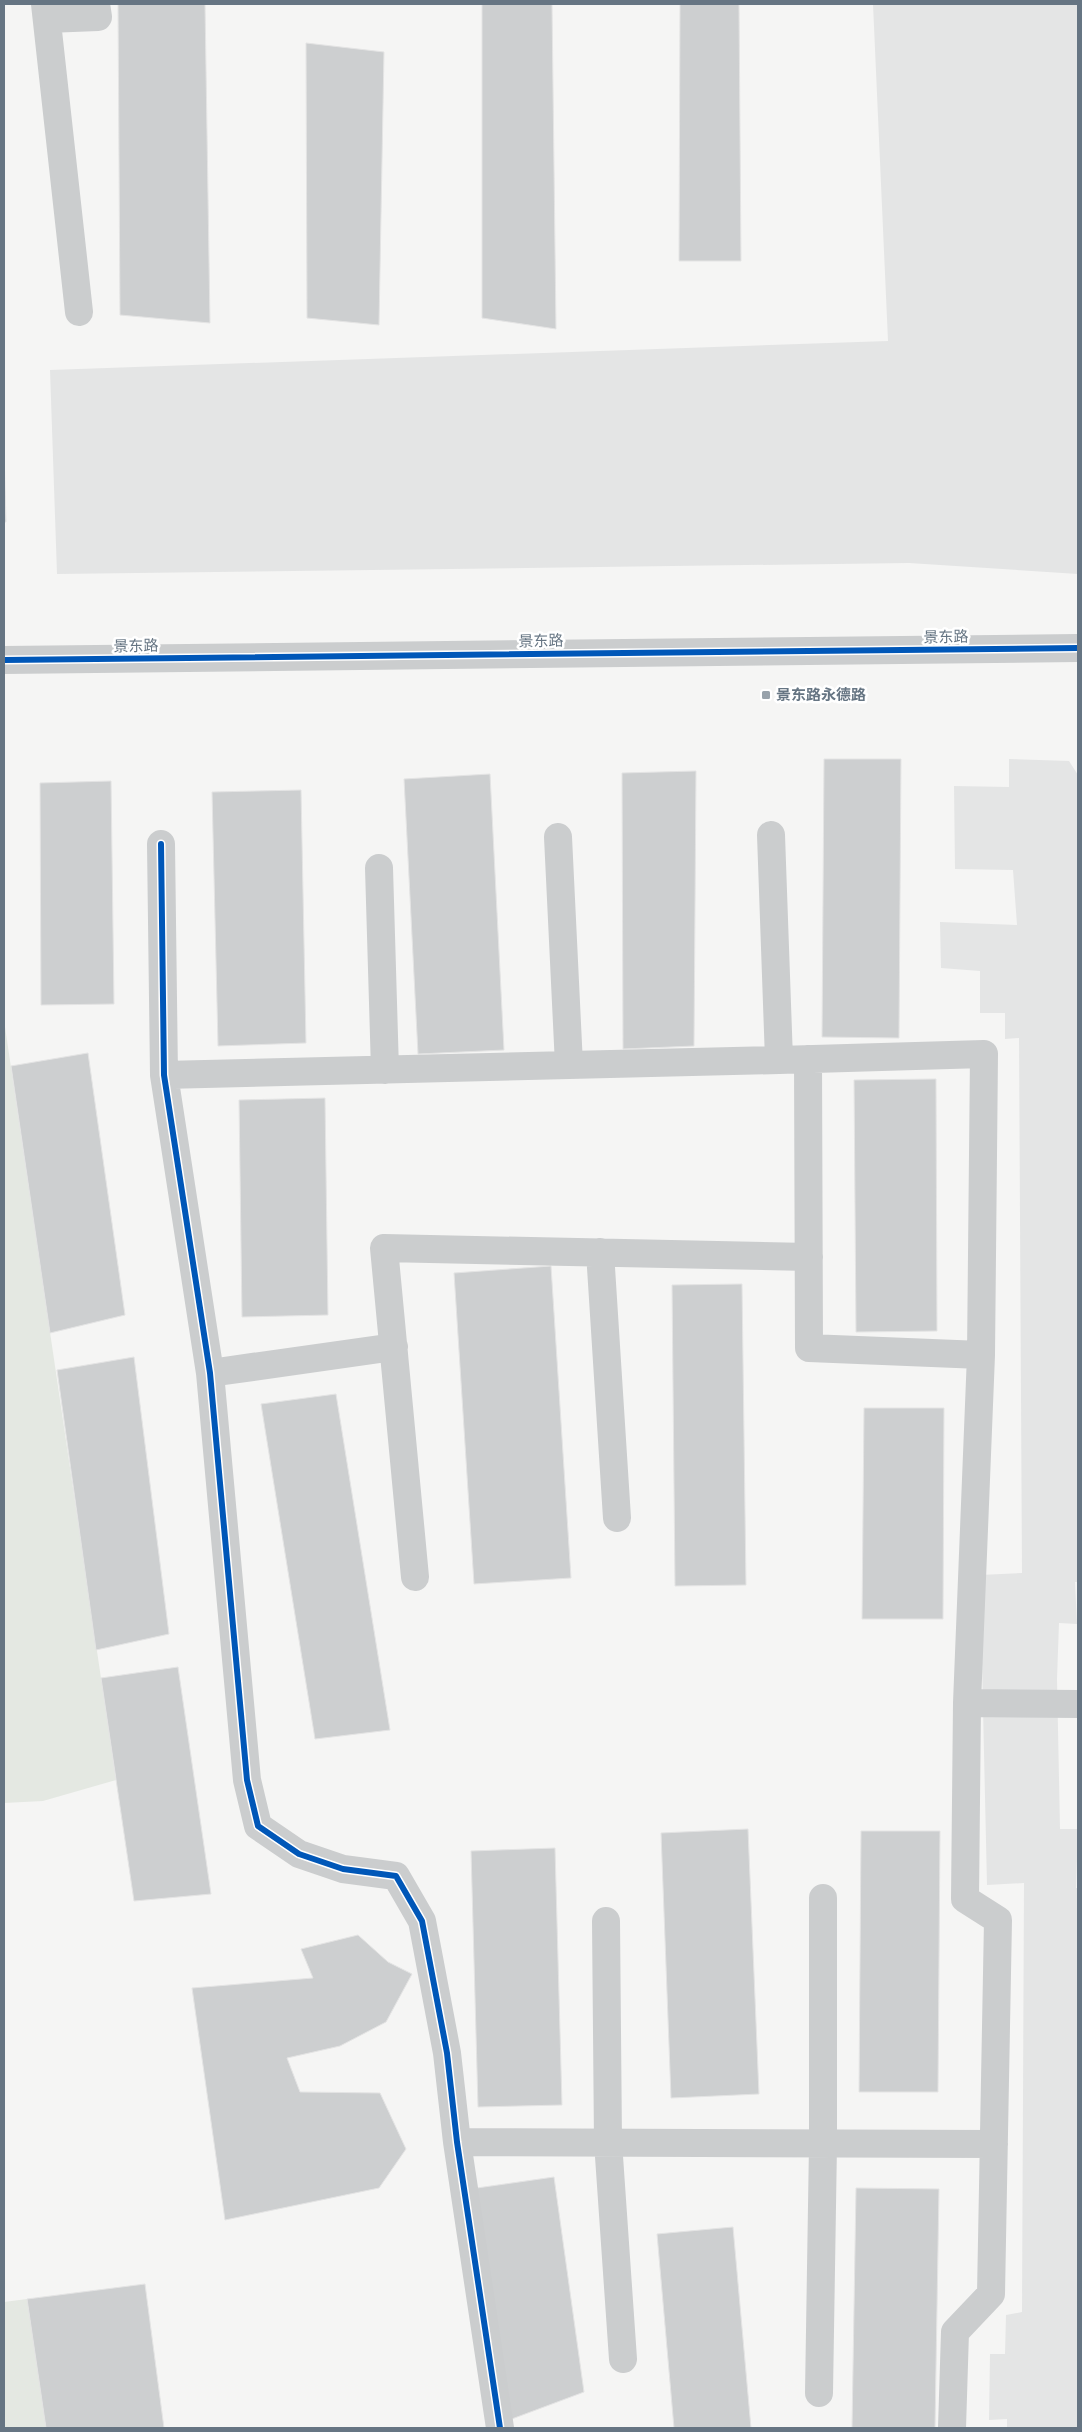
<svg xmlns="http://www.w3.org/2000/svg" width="1082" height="2432" viewBox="0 0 1082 2432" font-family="Roboto,'Noto Sans SC',sans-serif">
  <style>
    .built { fill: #e4e5e5 }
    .green { fill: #e4e8e2 }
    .building { fill: #cdcfd0; stroke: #e4e4e4 }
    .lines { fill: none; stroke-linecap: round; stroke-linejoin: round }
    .minor { stroke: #cbcdce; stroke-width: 28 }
    .cycleway-casing { stroke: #fff; stroke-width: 9 }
    .cycleway { stroke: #0057b8; stroke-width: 6 }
    .poi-dot { fill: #98a2ab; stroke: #fff; stroke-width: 2 }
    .labels { text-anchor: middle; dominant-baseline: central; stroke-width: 5; stroke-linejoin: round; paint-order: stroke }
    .street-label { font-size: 15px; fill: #667583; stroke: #fff }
    .poi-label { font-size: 15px; font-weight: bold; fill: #667583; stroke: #fff; text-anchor: start }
  </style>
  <rect width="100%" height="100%" fill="#f5f5f4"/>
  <path class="built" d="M873 4H1078V574L909 563 57 574 50 370 888 341Z
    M1009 759 1069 761 1078 775V1582H1075L1077 1624 1059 1623 1057 1679 1060 1829H1078L1076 1888H1078V2428H1007V2419L989 2420 990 2354H1005L1006 2315 1022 2312 1024 1883 987 1885 980 1575 1022 1573 1019 1038 1005 1039V1013H980V971L941 968 940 922 1017 925 1013 870 955 869 954 786 1009 787Z"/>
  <path class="green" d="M4 1020 116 1780 43 1801 4 1803Z
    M27 2299 46 2428H4V2302Z"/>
  <path class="building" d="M118 4H205L210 323 120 315Z
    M482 4H552L556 329 482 318Z
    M680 4H739L741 261H679Z
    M306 43 384 52 379 325 307 318Z
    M4 452 6 522H4Z
    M824 759H901L899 1038 822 1037Z
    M696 771 694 1046 623 1049 622 773Z
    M490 774 504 1050 418 1054 404 779Z
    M111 781 114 1004 41 1005 40 783Z
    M301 790 306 1043 218 1046 212 792Z
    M88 1053 125 1315 50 1333 11 1066Z
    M936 1079 937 1331 856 1332 854 1080Z
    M325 1098 328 1315 242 1317 239 1100Z
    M551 1266 571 1578 474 1584 454 1273Z
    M742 1284 746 1585 675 1586 672 1285Z
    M134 1357 169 1634 96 1650 57 1370Z
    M336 1394 390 1730 315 1739 261 1404Z
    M864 1408H944L943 1619H862Z
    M178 1667 211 1894 134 1901 101 1678Z
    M748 1829 759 2094 671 2098 661 1833Z
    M861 1831H940L938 2092H859Z
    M555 1848 562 2105 478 2107 471 1851Z
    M358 1935 388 1962 412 1974 386 2022 340 2046 287 2058 300 2092 380 2093 406 2149 379 2188 225 2220 192 1988 313 1978 301 1949Z
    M554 2177 584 2392 509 2420 477 2188Z
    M856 2188 939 2189 935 2428H852Z
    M733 2227 751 2428H674L657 2234Z
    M145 2284 164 2428H46L27 2299Z"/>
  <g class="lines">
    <path class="minor" d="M45 4 79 312
      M47 19 98 17 96 4
      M4 660 1078 648
      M771 835 779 1060 984 1054 981 1355
      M558 837 569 1065
      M161 844 164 1075 210 1373 247 1780 258 1826 299 1854 343 1869 396 1876 422 1921 447 2053 457 2142 500 2428
      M379 868 385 1070
      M808 1059 809 1348 981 1355 967 1703 1078 1704
      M164 1075 779 1060
      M600 1252 617 1518
      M210 1373 394 1347
      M415 1577 384 1248 809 1257
      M606 1921 608 2142 623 2359
      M457 2142 994 2144
      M819 2393 823 2144V1898
      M952 2428 955 2332 991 2294 998 1920 965 1899 967 1703"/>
    <defs>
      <path id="cycleway" d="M4 660 1078 648
        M161 844 164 1075 210 1373 247 1780 258 1826 299 1854 343 1869 396 1876 422 1921 447 2053 457 2142 500 2428"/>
    </defs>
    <use href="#cycleway" class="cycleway-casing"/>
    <use href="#cycleway" class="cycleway"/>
  </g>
  <rect class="poi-dot" x="761" y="690" width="10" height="10" rx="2.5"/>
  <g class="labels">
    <g class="street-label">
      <text transform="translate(946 637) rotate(-1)">景东路</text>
      <text transform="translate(541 641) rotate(-1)">景东路</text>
      <text transform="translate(136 646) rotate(-1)">景东路</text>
    </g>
    <g class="poi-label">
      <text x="776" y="695">景东路永德路</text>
    </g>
  </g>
  <rect width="1082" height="2432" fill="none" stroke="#667583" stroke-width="10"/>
</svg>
